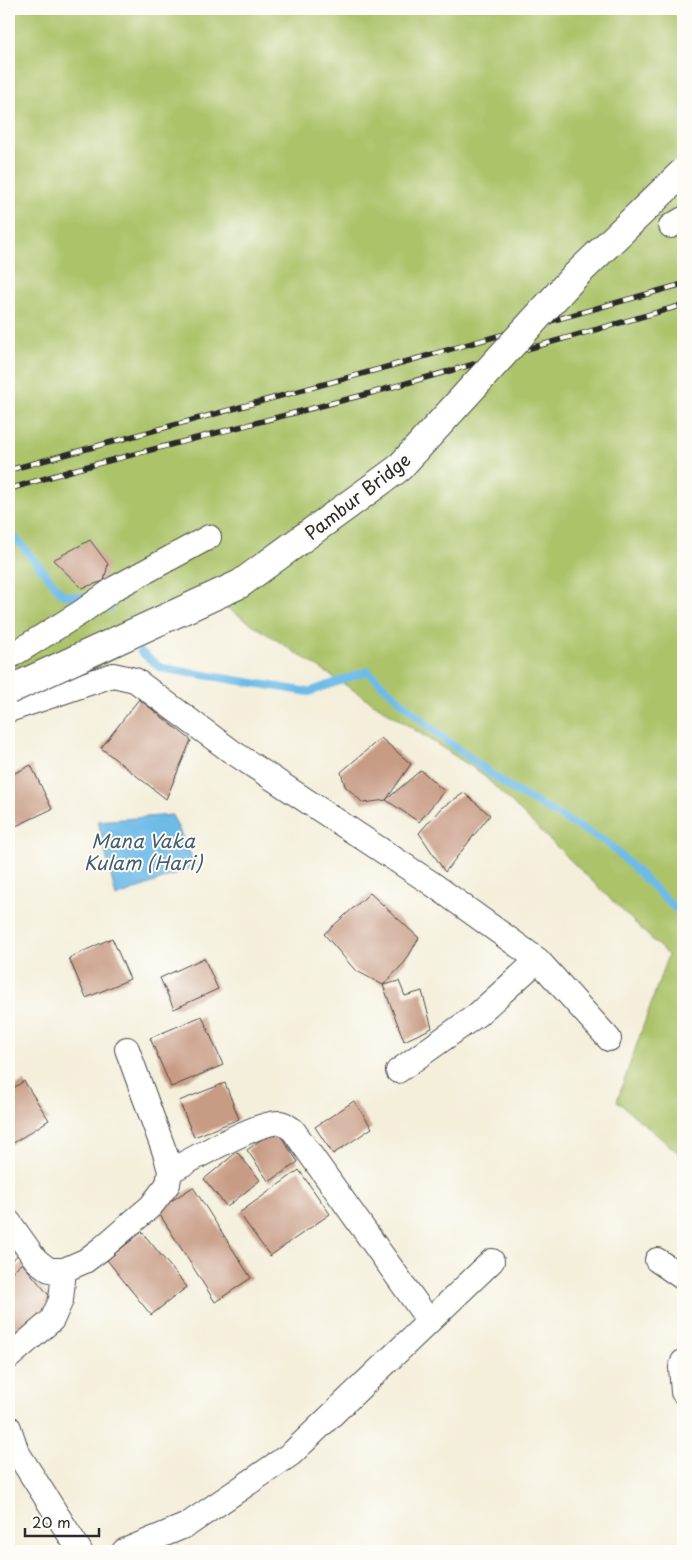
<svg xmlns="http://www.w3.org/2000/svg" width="692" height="1560" viewBox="0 0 692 1560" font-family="'Playpen Sans',sans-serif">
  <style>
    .green { fill: #acc369; stroke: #6c774a }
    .water { fill: #6ebbe8; stroke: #4c738a }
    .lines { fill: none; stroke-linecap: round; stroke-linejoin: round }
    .stream { stroke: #6ebbe8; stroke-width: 8 }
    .building { fill: #c89b85 }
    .minor-casing { stroke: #494845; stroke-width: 26 }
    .minor { stroke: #fff; stroke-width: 24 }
    .rail-casing { stroke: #2b2b2b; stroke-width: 5.5 }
    .rail { stroke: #fdfcf7; stroke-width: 4; stroke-dasharray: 11; stroke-linecap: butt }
    .major-bridge-casing { stroke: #494845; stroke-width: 30; stroke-linecap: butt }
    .major-bridge { stroke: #fff; stroke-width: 28 }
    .labels { text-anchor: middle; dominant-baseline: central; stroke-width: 4; stroke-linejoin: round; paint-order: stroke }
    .street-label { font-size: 18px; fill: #2b2b2b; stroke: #fdfcf7 }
    .water-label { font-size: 19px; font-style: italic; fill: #425d6d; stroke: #fdfcf7 }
  </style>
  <rect width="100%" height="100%" fill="#fdfcf7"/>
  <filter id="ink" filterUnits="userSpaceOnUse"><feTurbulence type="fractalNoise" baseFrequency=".02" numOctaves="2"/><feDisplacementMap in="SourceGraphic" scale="10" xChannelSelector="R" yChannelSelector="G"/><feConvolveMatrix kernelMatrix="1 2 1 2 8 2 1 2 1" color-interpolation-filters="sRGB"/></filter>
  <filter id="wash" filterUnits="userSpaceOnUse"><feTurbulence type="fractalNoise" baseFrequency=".0096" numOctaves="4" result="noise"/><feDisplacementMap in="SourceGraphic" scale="20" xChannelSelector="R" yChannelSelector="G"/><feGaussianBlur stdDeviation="1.12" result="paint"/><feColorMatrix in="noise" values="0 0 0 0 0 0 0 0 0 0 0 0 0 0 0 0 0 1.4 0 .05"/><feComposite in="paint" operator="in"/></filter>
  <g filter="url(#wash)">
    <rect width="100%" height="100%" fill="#f4efdb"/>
    <path class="green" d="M9 9H683V1157L617 1101 668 955 481 773 221 604 59 686 9 663Z"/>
    <path class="water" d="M172 815 196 866 116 897 98 821Z"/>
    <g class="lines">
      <path class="stream" d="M9 530 63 595 89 598 110 608
        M141 652 161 668 309 692 367 671 435 732 512 789 609 844 683 916"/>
    </g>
    <g id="blocks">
      <path class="building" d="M90 540 108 564 104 581 82 588 53 560Z
        M139 699 191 740 166 799 101 748Z
        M381 738 411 764 386 800 421 770 444 791 419 822 386 800 363 803 345 786 341 772Z
        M31 765 52 809 16 826 9 811V776Z
        M464 793 490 815 445 872 419 833 441 808Z
        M370 893 419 938 405 962 383 985 355 970 324 934Z
        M112 938 130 979 86 998 69 958Z
        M204 958 218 989 174 1009 160 978Z
        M399 981 405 996 422 991 432 1028 404 1041 383 985Z
        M202 1016 223 1065 171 1087 150 1038Z
        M24 1081 49 1120 9 1146V1091Z
        M225 1083 239 1119 194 1137 179 1101Z
        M354 1101 372 1128 333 1154 315 1127Z
        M276 1129 298 1162 269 1182 247 1150Z
        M237 1152 260 1180 227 1207 204 1179Z
        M299 1170 330 1214 270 1256 239 1213Z
        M193 1187 251 1278 215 1302 157 1210Z
        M142 1232 187 1287 151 1315 107 1260Z
        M9 1237 22 1251 9 1263Z
        M22 1263 58 1306 14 1346 9 1340V1298L11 1296 9 1293V1274Z"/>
    </g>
  </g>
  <g filter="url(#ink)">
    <use href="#blocks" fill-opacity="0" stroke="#494845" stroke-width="1"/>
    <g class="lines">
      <defs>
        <path id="minor" d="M671 226 683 219
          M9 657 80 613 115 588 209 537
          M9 710 113 675 135 680 231 751 431 883 538 960 609 1039
          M398 1071 477 1015 538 960
          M170 1171C192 1160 260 1120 280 1123 285 1123 289 1128 293 1130L429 1321
          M9 1222 36 1260 49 1270H64L85 1261 101 1249 151 1206 168 1184 170 1171 165 1153 127 1049
          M657 1260 683 1278
          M9 1357 52 1320 61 1300 64 1270
          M683 1362 681 1368 683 1392
          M9 1428 17 1452 9 1457
          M17 1452 80 1551
          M124 1551 187 1525 291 1454 492 1261"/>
      </defs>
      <use href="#minor" class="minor-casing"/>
      <use href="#minor" class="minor"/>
      <defs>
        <path id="rail" d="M9 470 376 370 683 284
          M9 489 77 469 375 392 683 305"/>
      </defs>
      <use href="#rail" class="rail-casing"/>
      <use href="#rail" class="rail"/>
      <defs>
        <path id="major-bridge" d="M9 690 240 584 399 468 573 278 683 172"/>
      </defs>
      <use href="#major-bridge" class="major-bridge-casing"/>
      <use href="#major-bridge" class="major-bridge"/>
    </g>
  </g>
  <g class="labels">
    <g class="street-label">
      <text transform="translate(357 496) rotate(-38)">Pambur Bridge</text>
    </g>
    <g class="water-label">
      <text x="143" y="840">Mana Vaka<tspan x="143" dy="22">Kulam (Hari)</tspan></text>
    </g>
  </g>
  <rect width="692" height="1560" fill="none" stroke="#fdfcf7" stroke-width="30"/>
  <path d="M25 1528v8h74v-8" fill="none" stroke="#2b2b2b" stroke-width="2.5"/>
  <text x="32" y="1528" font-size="15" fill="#2b2b2b" stroke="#fdfcf7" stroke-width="4" paint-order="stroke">20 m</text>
</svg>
